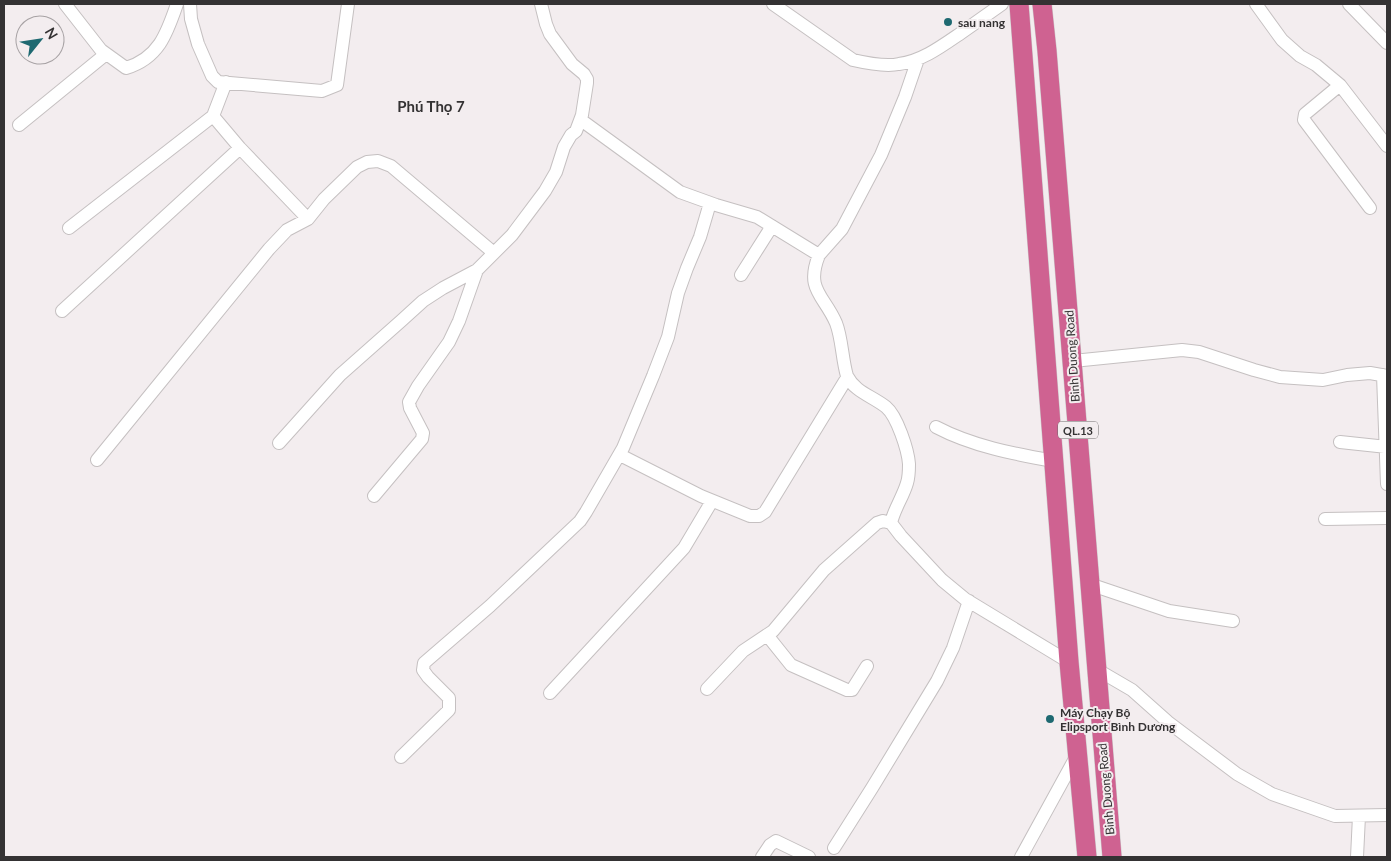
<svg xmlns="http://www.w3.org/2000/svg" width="1391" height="861" viewBox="0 0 1391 861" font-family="Lato,sans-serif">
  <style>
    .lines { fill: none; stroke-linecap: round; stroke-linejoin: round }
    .minor-casing { stroke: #c5c0c1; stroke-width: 14 }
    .highway-casing { stroke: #cacaca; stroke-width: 20 }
    .minor { stroke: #fff; stroke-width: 12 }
    .highway { stroke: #cf6291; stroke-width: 19 }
    .poi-dot { fill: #1e6971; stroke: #f3edef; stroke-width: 2 }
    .labels { text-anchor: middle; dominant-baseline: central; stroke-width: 4; stroke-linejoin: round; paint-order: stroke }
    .shield { fill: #f3edef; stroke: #6d6a6b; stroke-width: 1 }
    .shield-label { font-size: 11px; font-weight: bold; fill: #343233 }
    .poi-label { font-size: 12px; font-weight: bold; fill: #343233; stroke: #f3edef; text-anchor: start }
    .street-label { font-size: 12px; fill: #343233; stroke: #f3edef }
    .quarter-label { font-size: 15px; font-weight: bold; fill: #343233; stroke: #f3edef }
  </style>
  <rect width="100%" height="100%" fill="#f3edef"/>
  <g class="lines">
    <defs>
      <path id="minor" d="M65 4 101 50 126 68C159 58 167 33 177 4
        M190 4 191 19 198 44 212 76 218 82 322 91 337 85 348 4
        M773 4 853 60C866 63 885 67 899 64 922 61 942 46 961 33 975 23 988 14 1002 4
        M1256 4 1282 40 1300 56 1316 65 1340 85 1387 146
        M1349 4 1387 43
        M1340 85 1305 114 1304 120 1370 208
        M213 116 240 148 308 219
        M581 120 680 192 716 205 757 217 819 255 842 229 881 155 905 97 918 59
        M19 125 106 54
        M69 228 213 116 226 82
        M819 255C805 290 824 295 836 323 842 338 842 359 847 376 855 392 872 396 886 407 897 416 908 450 909 464 909 471 909 477 907 483 903 497 894 509 891 523L901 536 942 580 965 599 1069 662
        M741 275 772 226
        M62 311 240 148
        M1073 361 1182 350 1199 352 1254 370 1280 377 1323 380 1347 375 1370 373 1387 376
        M1383 375 1387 484
        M936 427C972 446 1014 454 1054 461
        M1340 442 1387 447
        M279 443 340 375 401 321 423 301 443 288 477 270 512 235 545 191 556 172 564 147 571 135 576 131 582 115 587 83V79L584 74 572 64 550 34 546 24 541 4
        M620 455 701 496 750 516H759L765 512 845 381 848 379
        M97 460 269 249 287 230 308 219 324 199 357 167 367 162 378 161 391 166 494 253
        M374 496 422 439 423 433 410 408 409 402 418 386 449 342 459 321 477 270
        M1325 519 1387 518
        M1089 584 1169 611 1233 621
        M767 635 791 665 847 690H852L867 666
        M1096 669 1132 690 1168 722 1237 774 1272 794 1335 816 1387 815
        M707 689 743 651 773 631 824 570 877 523 883 521 891 523
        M550 693 684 548 712 501
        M401 757 449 710V698L428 677 423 670 424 663 490 606 580 521 586 512 623 448 653 376 668 337 678 293 687 268 700 237 710 203
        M834 848 872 788 937 681 953 648 969 601
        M762 857 770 845 776 841 809 857
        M1021 857 1077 755
        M1357 857 1359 816"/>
      <path id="highway" d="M1019 4 1069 662 1087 857
        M1042 4 1047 51C1069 320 1089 589 1112 857"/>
    </defs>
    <use href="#minor" class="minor-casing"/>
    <use href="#highway" class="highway-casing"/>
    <use href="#minor" class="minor"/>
    <use href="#highway" class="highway"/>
  </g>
  <g class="poi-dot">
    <circle cx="948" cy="22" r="5"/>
    <circle cx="1050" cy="719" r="5"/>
  </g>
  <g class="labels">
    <rect class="shield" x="1058" y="421.5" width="40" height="17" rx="4"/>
    <g class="shield-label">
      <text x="1078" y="430">QL.13</text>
    </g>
    <g class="poi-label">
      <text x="958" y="22">sau nang</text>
      <text x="1060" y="712">Máy Chạy Bộ<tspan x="1060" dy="14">Elipsport Bình Dương</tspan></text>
    </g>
    <g class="street-label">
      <text transform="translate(1072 356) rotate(-94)">Binh Duong Road</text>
      <text transform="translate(1106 789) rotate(-95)">Binh Duong Road</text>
    </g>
    <g class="quarter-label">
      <text x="431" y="106">Phú Thọ 7</text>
    </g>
  </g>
  <rect width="1391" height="861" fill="none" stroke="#343233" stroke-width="10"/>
  <g transform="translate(40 40) rotate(60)"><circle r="24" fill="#f3edef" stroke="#a7a2a4"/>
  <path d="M0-4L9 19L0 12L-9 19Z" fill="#1e6971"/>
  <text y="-8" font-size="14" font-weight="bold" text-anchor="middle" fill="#343233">N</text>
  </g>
</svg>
